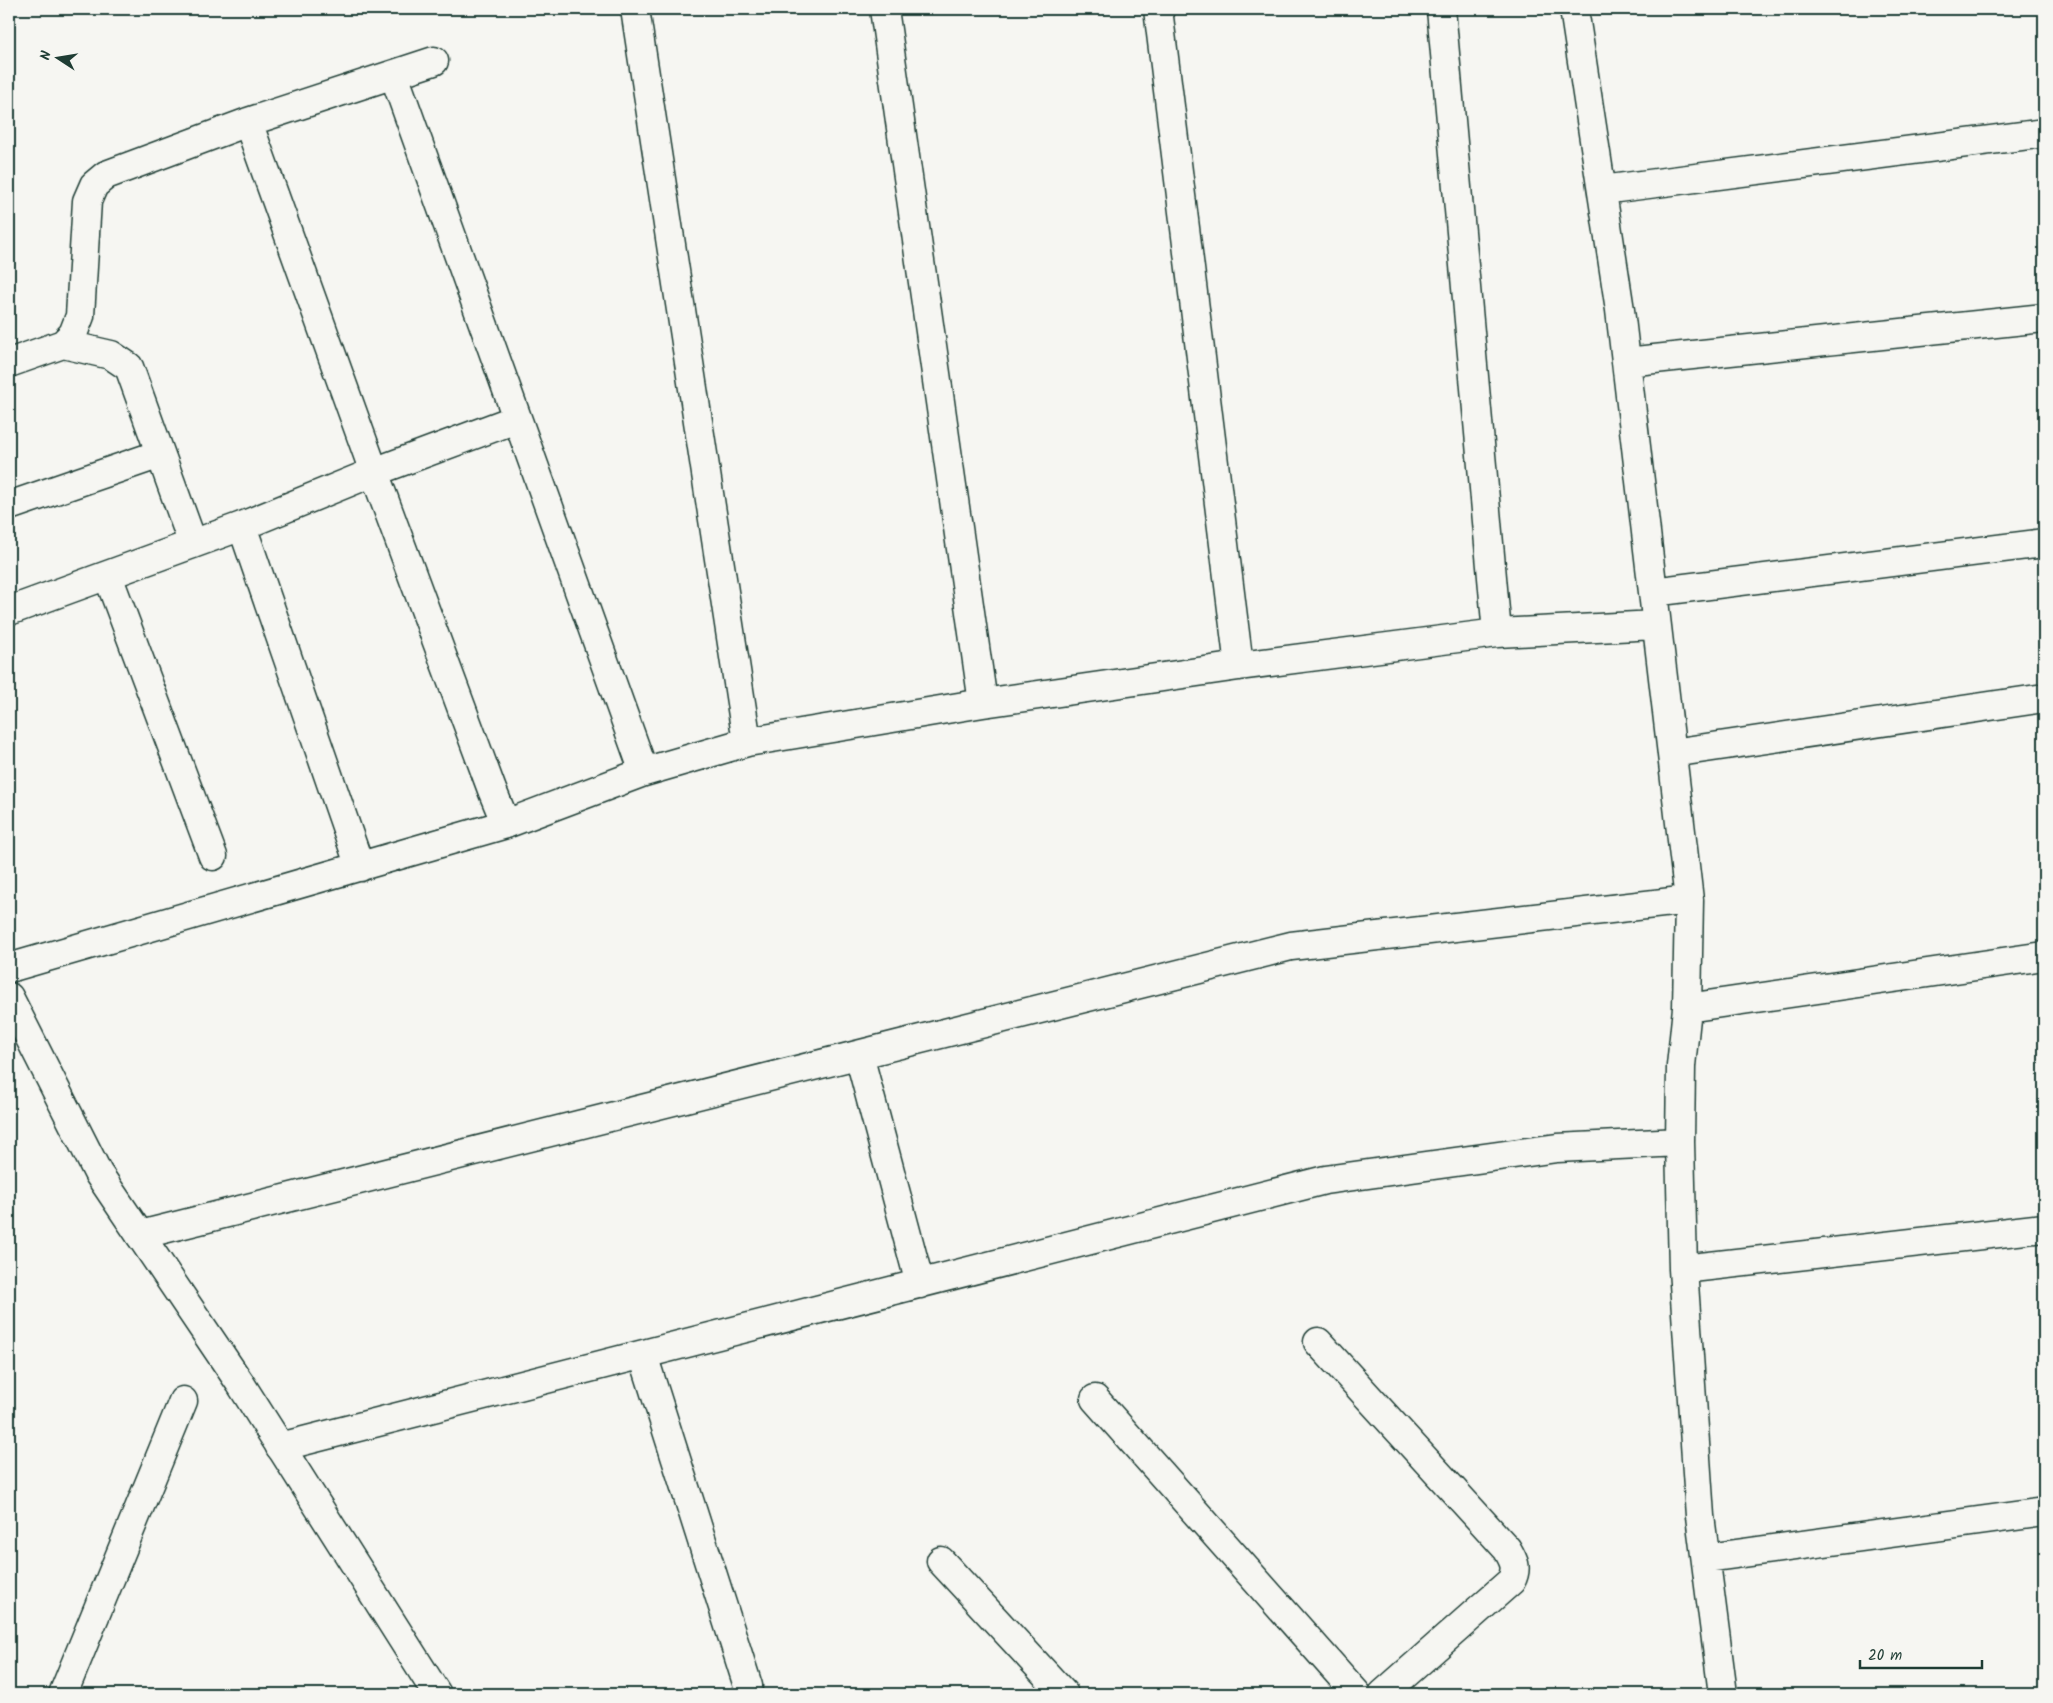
<svg xmlns="http://www.w3.org/2000/svg" width="2053" height="1703" viewBox="0 0 2053 1703" font-family="Kalam,sans-serif">
  <style>
    .lines { fill: none; stroke-linecap: round; stroke-linejoin: round }
    .minor-casing { stroke: #1f3d34; stroke-width: 31 }
    .tertiary-casing { stroke: #1f3d34; stroke-width: 31 }
    .minor { stroke: #f6f6f2; stroke-width: 28 }
    .tertiary { stroke: #f6f6f2; stroke-width: 28 }
  </style>
  <rect width="100%" height="100%" fill="#f6f6f2"/>
  <filter id="ink" filterUnits="userSpaceOnUse"><feTurbulence type="fractalNoise" baseFrequency=".02" numOctaves="2"/><feDisplacementMap in="SourceGraphic" scale="10" xChannelSelector="R" yChannelSelector="G"/><feConvolveMatrix kernelMatrix="1 2 1 2 8 2 1 2 1" color-interpolation-filters="sRGB"/></filter>
  <g filter="url(#ink)">
    <g class="lines">
      <defs>
        <path id="minor" d="M635 9 747 742
          M884 9 983 703
          M1158 9 1239 666
          M1441 9 1497 633
          M1574 9 1620 310 1689 900 1687 1008 1681 1066 1680 1142 1683 1269 1700 1516 1723 1694
          M394 75 644 772
          M248 122 374 472 492 790 506 824
          M1602 190 2044 133
          M63 344 111 355 129 367 193 544
          M1626 362 2044 318
          M9 363 63 344 73 334 80 316 87 201 94 185 106 175 248 122 434 61
          M9 506 160 454
          M242 526 360 867
          M108 576 213 856
          M1653 592 2044 543
          M9 611 242 526 374 472 516 419
          M1672 753 2044 698
          M9 968 506 824 644 772 747 742 983 703 1239 666 1497 633 1656 625
          M1687 1008 2044 956
          M859 1055 920 1284
          M140 1235 1291 946 1689 900
          M1683 1269 2044 1228
          M1318 1342 1507 1549C1514 1561 1518 1568 1511 1581L1383 1694
          M643 1355 748 1686
          M1095 1399 1357 1694
          M280 1447 1325 1180 1557 1148 1680 1142
          M1707 1558 2044 1512
          M941 1561 1064 1694
          M63 1694 183 1401"/>
        <path id="tertiary" d="M9 997 98 1173 240 1383 437 1694"/>
      </defs>
      <use href="#minor" class="minor-casing"/>
      <use href="#tertiary" class="tertiary-casing"/>
      <use href="#minor" class="minor"/>
      <use href="#tertiary" class="tertiary"/>
    </g>
  </g>
  <rect width="2053" height="1703" fill="none" stroke="#f6f6f2" stroke-width="30"/>
  <rect x="15" y="15" width="2023" height="1673" fill="none" stroke="#1f3d34" stroke-width="2" filter="url(#ink)"/>
  <g transform="translate(58 58) rotate(282)" stroke="#f6f6f2" stroke-width="4" paint-order="stroke">
  <path d="M0-4L9 19L0 12L-9 19Z" fill="#1f3d34"/>
  <text y="-8" font-size="14" font-weight="bold" text-anchor="middle" fill="#1f3d34">N</text>
  </g>
  <path d="M1860 1660v8h122v-8" fill="none" stroke="#1f3d34" stroke-width="2.5"/>
  <text x="1868" y="1660" font-size="15" fill="#1f3d34" stroke="#f6f6f2" stroke-width="4" paint-order="stroke">20 m</text>
</svg>
